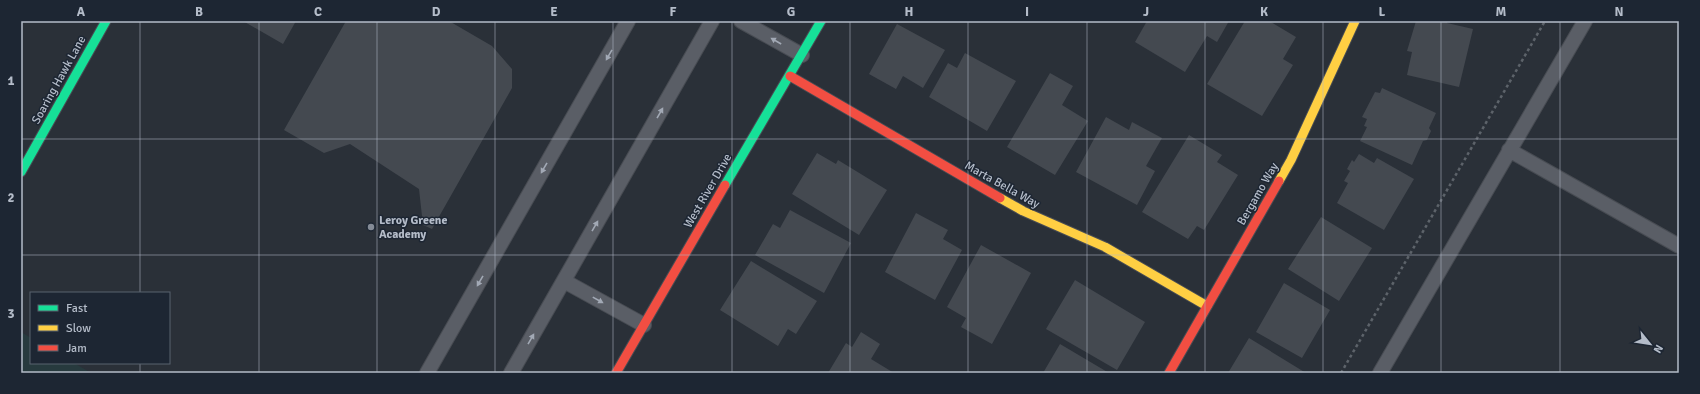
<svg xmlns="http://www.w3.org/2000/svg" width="1700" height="394" viewBox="0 0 1700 394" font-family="Signika,sans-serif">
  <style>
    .green { fill: #273a3e }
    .building { fill: #444950 }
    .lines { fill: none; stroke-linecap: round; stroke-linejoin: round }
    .lane-casing { stroke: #484c53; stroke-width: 16 }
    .fast-casing { stroke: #484c53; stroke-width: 11 }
    .slow-casing { stroke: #484c53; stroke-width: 11 }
    .jam-casing { stroke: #484c53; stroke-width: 11 }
    .path { stroke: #5d636a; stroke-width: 2.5; stroke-dasharray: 3 3; stroke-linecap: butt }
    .lane { stroke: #5a5e66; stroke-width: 14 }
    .fast { stroke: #16e098; stroke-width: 9 }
    .slow { stroke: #ffcf43; stroke-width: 9 }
    .jam { stroke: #f24e42; stroke-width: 9 }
    .oneway { fill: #a2a9b5 }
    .grid { fill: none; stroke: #b4bcc9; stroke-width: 1; stroke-opacity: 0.55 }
    .poi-dot { fill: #848b96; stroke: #1d2633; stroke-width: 1.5 }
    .labels { text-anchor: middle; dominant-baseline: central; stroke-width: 3; stroke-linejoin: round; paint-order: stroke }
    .street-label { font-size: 12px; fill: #b4bcc9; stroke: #1d2633 }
    .poi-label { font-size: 12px; font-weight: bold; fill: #b4bcc9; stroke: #1d2633; text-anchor: start }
    .neatline { fill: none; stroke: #b4bcc9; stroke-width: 1.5 }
    .grid-label { font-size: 13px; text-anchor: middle; font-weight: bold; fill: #b4bcc9 }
  </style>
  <rect width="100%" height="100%" fill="#2a3038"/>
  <path class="green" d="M21 332 31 338V363H74L91 373H21Z"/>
  <path class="building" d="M243 21H296L283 44Z
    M346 21H449L492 46 512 69V88L432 229 423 225 419 189 350 144 324 153 284 130Z
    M1147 21H1229L1217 42 1207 36 1185 72 1135 42Z
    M1245 21H1269L1296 37 1283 59 1293 65 1262 116 1207 84Z
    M1416 21H1447V23L1473 29 1459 87 1407 75 1412 52 1407 51Z
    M897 24 945 50 923 88 903 76 896 89 869 74Z
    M965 53 1016 81 987 131 929 97 948 63 957 68Z
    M1050 73 1073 86 1062 105 1088 121 1055 175 1007 147Z
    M1382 88 1436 113 1429 128 1431 131 1427 140 1423 141 1412 165 1360 141 1367 127 1364 126 1367 119 1362 117 1375 92 1380 93Z
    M1106 117 1129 130 1132 122 1162 138 1146 166 1155 171 1137 205 1076 172Z
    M1189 135 1222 155 1217 162 1238 175 1204 230 1197 226 1188 239 1142 212Z
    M817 153 836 164 838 160 887 190 859 235 792 194Z
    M1359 154 1374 163 1377 158 1414 179 1384 230 1337 203 1348 183 1344 181 1350 171 1347 169 1352 160 1354 162Z
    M790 210 851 243 824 293 755 255 773 224 780 228Z
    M916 213 948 230 943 239 962 250 935 300 885 272Z
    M1321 217 1372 248 1339 301 1288 269Z
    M981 245 1031 273 992 344 961 327 966 318 947 307Z
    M751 261 817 301 796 334 788 329 778 346 720 310Z
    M1075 280 1145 322 1117 370 1046 329Z
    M1284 283 1330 310 1302 358 1256 332Z
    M861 332 880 344 871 359 894 373H828L846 343 852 347Z
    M1249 338 1306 373H1228Z
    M1060 344 1109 373H1043Z"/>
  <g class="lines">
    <defs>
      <path id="lane" d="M741 21 802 55
        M1509 150 1679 246
        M564 281 644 325
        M427 373 628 21
        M511 373 712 21
        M1380 373 1585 21"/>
      <path id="fast" d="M21 172 106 21
        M725 185 821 21"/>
      <path id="slow" d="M1279 181 1291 160 1355 21
        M1000 198 1023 211 1105 247 1207 306"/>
      <path id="jam" d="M790 76 1000 198
        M616 373 725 185
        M1169 373 1279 181"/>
    </defs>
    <use href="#lane" class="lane-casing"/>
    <use href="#fast" class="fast-casing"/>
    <use href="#slow" class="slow-casing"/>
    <use href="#jam" class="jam-casing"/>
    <path class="path" d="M1341 373 1545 21"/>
    <use href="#lane" class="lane"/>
    <use href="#fast" class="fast"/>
    <use href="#slow" class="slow"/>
    <use href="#jam" class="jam"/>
  </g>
  <defs><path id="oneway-solid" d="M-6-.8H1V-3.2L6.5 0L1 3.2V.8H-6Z"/></defs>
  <g class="oneway">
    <use href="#oneway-solid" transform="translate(776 41) rotate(-150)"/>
    <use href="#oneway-solid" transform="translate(609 55) rotate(120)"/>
    <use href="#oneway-solid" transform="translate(660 113) rotate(-60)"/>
    <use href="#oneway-solid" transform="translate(544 168) rotate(120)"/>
    <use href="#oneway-solid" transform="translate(595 226) rotate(-60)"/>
    <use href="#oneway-solid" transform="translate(480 281) rotate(120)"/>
    <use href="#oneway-solid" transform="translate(598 300) rotate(29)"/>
    <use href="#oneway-solid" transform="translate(531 339) rotate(-60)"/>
  </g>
  <path class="grid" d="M140 21V293M259 21V373M377 21V373M495 21V373M613 21V373M732 21V373M850 21V373M968 21V373M1087 21V373M1205 21V373M1323 21V373M1441 21V373M1560 21V373M21 139H1679M21 255H1679M140 363V373"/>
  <circle class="poi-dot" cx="371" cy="227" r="4"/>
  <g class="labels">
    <g class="street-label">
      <text transform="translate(59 80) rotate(-61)">Soaring Hawk Lane</text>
      <text transform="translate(1002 185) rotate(29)">Marta Bella Way</text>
      <text transform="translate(708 191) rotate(-60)">West River Drive</text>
      <text transform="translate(1258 194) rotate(-60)">Bergamo Way</text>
    </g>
    <g class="poi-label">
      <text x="379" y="220">Leroy Greene<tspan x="379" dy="14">Academy</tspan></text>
    </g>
  </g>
  <rect width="1700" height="394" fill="none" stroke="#1d2633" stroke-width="44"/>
  <rect x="30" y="292" width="140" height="72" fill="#1d2633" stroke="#59626f"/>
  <rect x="38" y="305" width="20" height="6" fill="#16e098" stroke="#59626f"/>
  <text x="66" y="312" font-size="12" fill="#b4bcc9">Fast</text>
  <rect x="38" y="325" width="20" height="6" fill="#ffcf43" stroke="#59626f"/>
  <text x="66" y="332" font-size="12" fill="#b4bcc9">Slow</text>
  <rect x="38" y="345" width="20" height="6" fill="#f24e42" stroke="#59626f"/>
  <text x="66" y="352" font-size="12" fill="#b4bcc9">Jam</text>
  <g transform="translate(1650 344) rotate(120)" stroke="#1d2633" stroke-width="3" paint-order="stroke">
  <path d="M0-3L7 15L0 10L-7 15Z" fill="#b4bcc9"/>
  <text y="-6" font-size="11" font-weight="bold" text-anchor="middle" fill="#b4bcc9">N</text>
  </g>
  <rect x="22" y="22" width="1656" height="350" class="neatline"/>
  <g class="grid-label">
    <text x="81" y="16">A</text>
    <text x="199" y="16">B</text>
    <text x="318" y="16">C</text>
    <text x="436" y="16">D</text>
    <text x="554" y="16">E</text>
    <text x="673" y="16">F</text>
    <text x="791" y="16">G</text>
    <text x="909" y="16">H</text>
    <text x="1027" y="16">I</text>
    <text x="1146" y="16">J</text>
    <text x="1264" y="16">K</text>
    <text x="1382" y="16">L</text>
    <text x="1501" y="16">M</text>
    <text x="1619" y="16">N</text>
    <text x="11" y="85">1</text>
    <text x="11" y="202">2</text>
    <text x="11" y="318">3</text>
  </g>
</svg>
